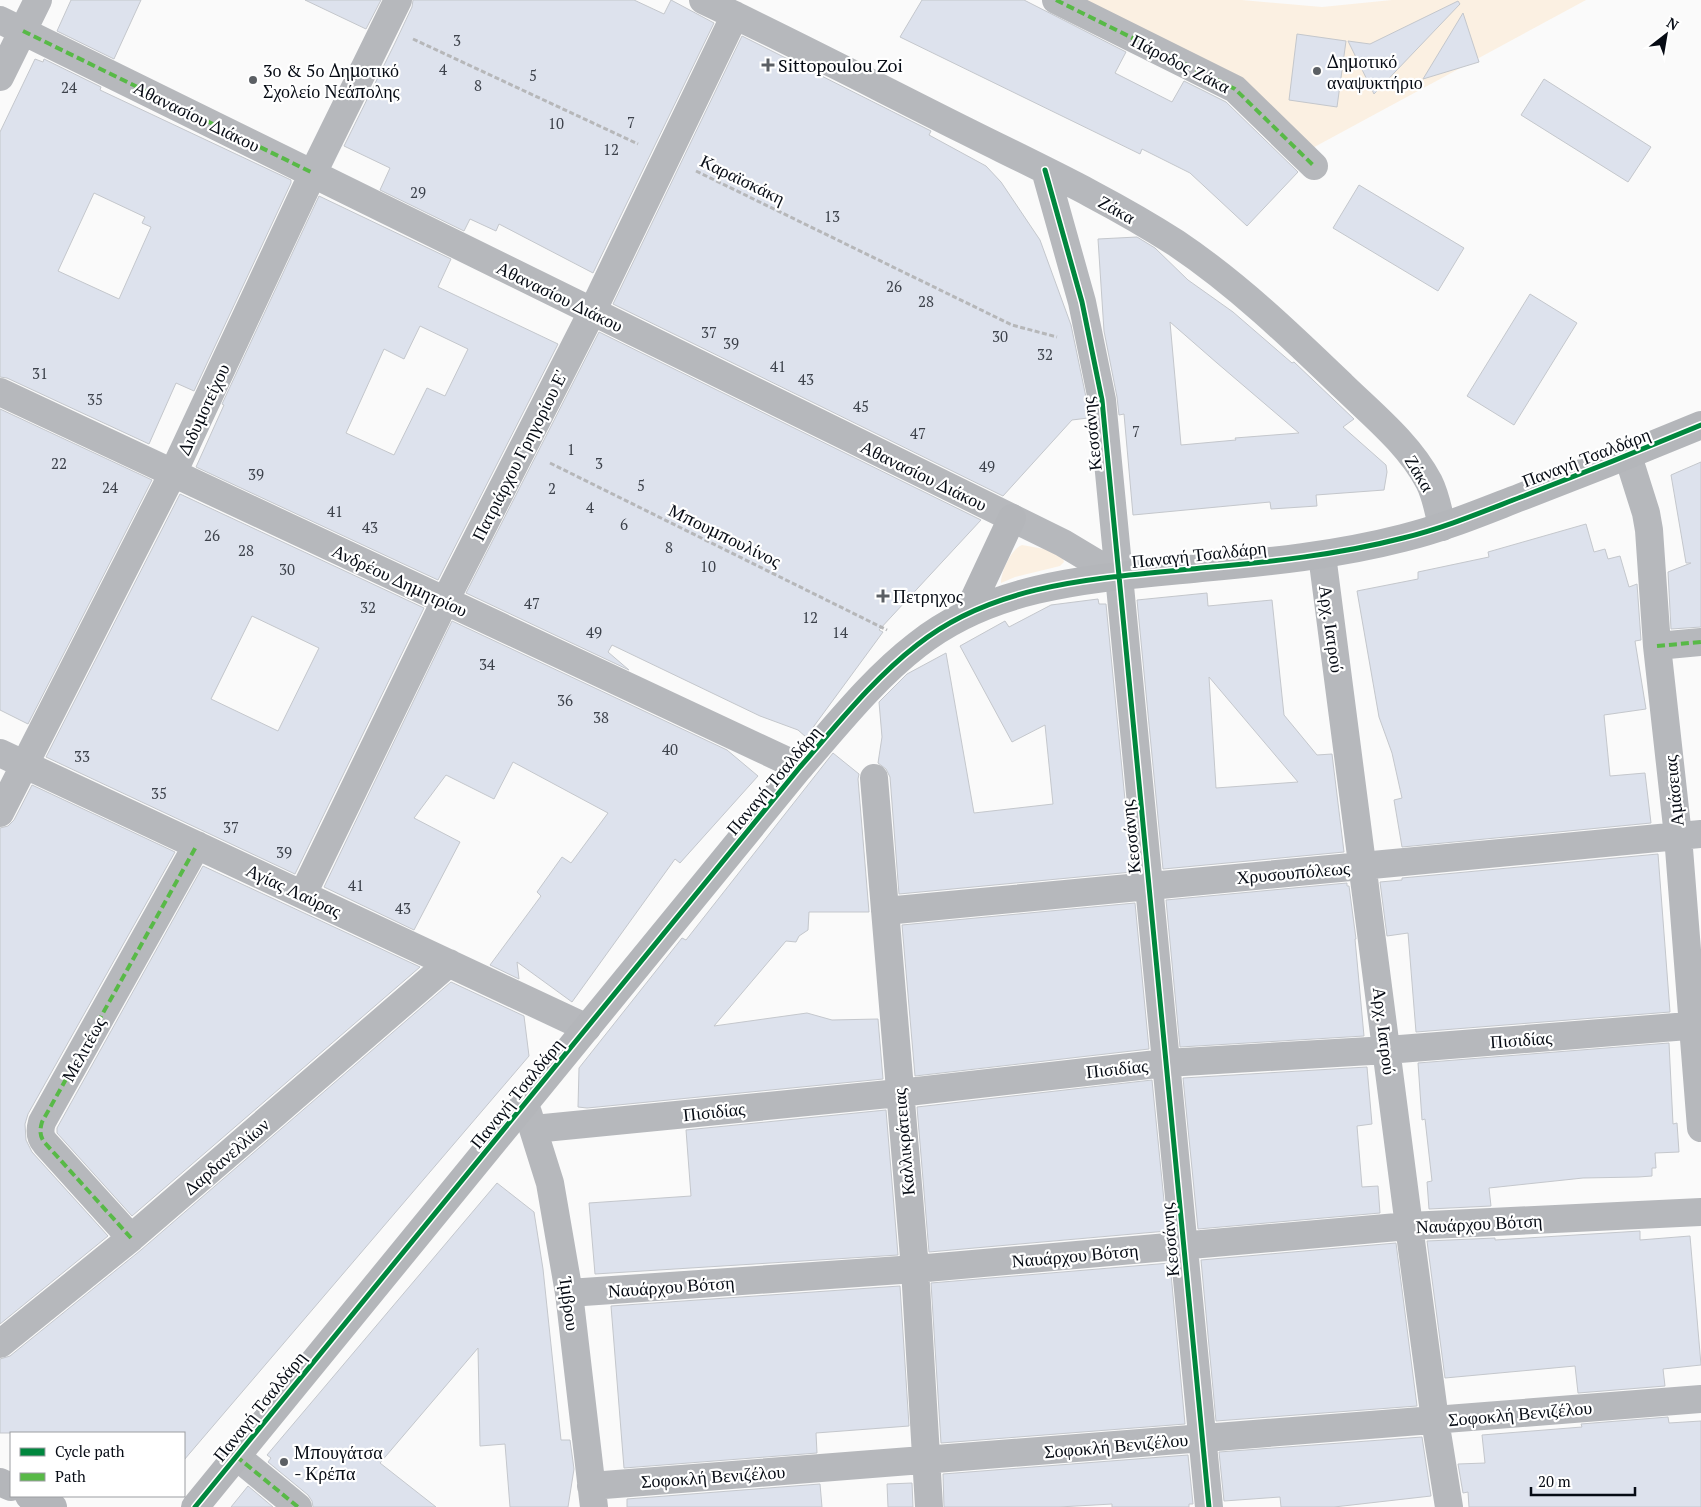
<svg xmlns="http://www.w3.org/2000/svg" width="1701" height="1507" viewBox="0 0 1701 1507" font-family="'PT Serif',serif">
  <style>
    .green { fill: #fbf0e2 }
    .building { fill: #dde2ed; stroke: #c4c7cc; fill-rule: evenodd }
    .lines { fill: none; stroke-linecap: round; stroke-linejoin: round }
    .path { stroke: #b6b7b9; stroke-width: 3; stroke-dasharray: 5 2.5; stroke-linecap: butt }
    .street { stroke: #b6b8bc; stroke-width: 28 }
    .secondary { stroke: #b4b6ba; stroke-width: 28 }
    .quiet { stroke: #58b947; stroke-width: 4; stroke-dasharray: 8 4; stroke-linecap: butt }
    .cycleway-casing { stroke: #fff; stroke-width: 8 }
    .cycleway { stroke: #00873e; stroke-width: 5 }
    .poi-dot { fill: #5b5f64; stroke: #fff; stroke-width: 2 }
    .labels { text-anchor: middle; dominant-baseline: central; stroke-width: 4.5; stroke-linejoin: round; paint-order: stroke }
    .number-label { font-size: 15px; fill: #3c414a }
    .poi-label { font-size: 18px; fill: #060b14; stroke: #fff; text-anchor: start }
    .street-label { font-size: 18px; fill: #060b14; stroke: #fff }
  </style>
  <rect width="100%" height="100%" fill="#fafafa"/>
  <path class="green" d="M1068 0H1242L1322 7 1392 0H1586L1307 151 1235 89Z
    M1022 545 1061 552 1064 562 1060 566 1015 577 1001 583C1001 572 1011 549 1022 545Z"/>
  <path class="building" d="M71 0H141L114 59 57 31Z
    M305 0H381L366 29Z
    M413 0H634L664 14 671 0 714 23 593 273 499 224 496 231 470 219 464 231 380 190 390 168 344 146 395 43 412 7Z
    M922 0H1024L1126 52 1115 73 1172 102 1184 81 1226 102 1298 172 1247 226 1190 173 1142 149 1140 154 900 37Z
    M1458 1 1460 4 1374 94 1348 41 1370 44Z
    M1463 13 1479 62 1423 79Z
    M1297 34 1346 41 1337 107 1289 100Z
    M742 36 931 131 929 135 986 166 1001 182 1040 240 1071 325 1087 402 1088 418 1072 420 1003 496 613 304Z
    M35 59 43 62 44 59 101 87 100 90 291 180V183L194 391 176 383 149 444 7 378 0 377V132ZM94 193 145 217 142 223 151 227 119 299 58 271Z
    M1544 79 1651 147 1628 182 1521 115Z
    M1359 185 1464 248 1438 291 1333 228Z
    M319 196 451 259 438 287 558 344 438 580 196 467 224 405 222 404ZM420 326 468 349 445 396 427 388 394 455 346 433 384 349 404 359Z
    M1137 237 1155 248 1188 280 1233 312 1292 363 1294 362 1354 419 1343 427 1386 465 1387 472 1384 490 1316 495 1317 506 1271 509 1270 502 1133 515 1124 414 1119 415 1117 397 1104 331 1098 239ZM1170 322 1217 363 1299 433 1235 438 1236 440 1181 445Z
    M1530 294 1577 323 1514 425 1467 396Z
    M599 332 981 520 879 630 883 632 806 737 798 730 760 716 612 645 608 652 629 670 466 593Z
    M0 409 152 480 28 724 0 710Z
    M1701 462V627L1671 629 1668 572 1691 563H1686L1671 475Z
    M180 494 424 608 295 874 46 757ZM252 616 319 648 278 731 211 699Z
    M1586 524 1594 552 1605 549 1608 559 1620 556 1629 587 1637 584 1641 640 1635 641 1646 709 1604 715 1610 776 1645 773 1651 823 1402 847 1394 800 1402 798 1392 753 1379 717 1357 591 1418 579V572L1489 557 1488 552Z
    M1207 593 1208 606 1272 600 1284 715 1317 755 1332 754 1344 852 1163 869 1137 600ZM1209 677 1298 782 1216 788Z
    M1098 599 1099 604H1106L1132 872 899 894 890 777 886 769 878 763 882 737 879 702 907 674 946 653 974 813 1053 804 1045 725 1012 742 960 646 1005 621 1009 627 1051 605Z
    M452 621 727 750 758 776 680 863 675 859 572 1002 517 962 519 979 490 965 541 896 537 892 562 857 571 863 608 813 513 762 494 799 446 775 414 818 460 842 414 930 324 887Z
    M833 753 859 774 858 779 869 912H809L808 930 799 936 796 942 786 941 714 1026 807 1013 832 1020 878 1019 883 1079 587 1108 578 1107 579 1068 682 938 686 940Z
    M32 785 175 852 28 1114 25 1124 26 1140 32 1152 108 1236 0 1324V828L8 826 14 820Z
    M1658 854 1670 1012 1416 1032 1408 933 1387 936 1380 882 1402 880V878Z
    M203 866 420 967 132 1216 57 1133V1128Z
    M1347 883V886H1349L1356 939H1355L1364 1036 1180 1047 1166 900Z
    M1135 903 1149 1049 915 1076 902 925Z
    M451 982 524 1016 529 1056 184 1460V1433H0V1359L10 1356 141 1250Z
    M1669 1043 1673 1124 1677 1123 1679 1152 1655 1153 1656 1168H1652V1176L1638 1177 1583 1178 1489 1188 1491 1206 1429 1209 1427 1182 1432 1181 1425 1119 1422 1120 1418 1063Z
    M1367 1067 1372 1124 1357 1126 1362 1187 1378 1186 1380 1213 1198 1229 1183 1078Z
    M1152 1080 1167 1231 929 1252 917 1107Z
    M886 1110 898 1255 595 1274 589 1203 691 1196 686 1130Z
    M497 1183 534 1212 543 1269 561 1440H570L574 1469 568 1507H510L505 1444 480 1446 478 1348 380 1463 436 1507H313L312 1501 308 1495 268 1462 271 1458 267 1455Z
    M1640 1231V1240L1690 1236 1701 1365 1663 1369 1665 1386 1578 1393 1575 1366 1445 1378 1427 1241 1495 1238V1240Z
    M1396 1243 1417 1406 1216 1421 1201 1260Z
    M1170 1263 1185 1424 941 1443 931 1283Z
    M900 1286 909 1426 816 1433 817 1453 624 1468 611 1306Z
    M1668 1417 1669 1423 1701 1421V1507H1469L1468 1492 1463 1493 1458 1464 1485 1463 1482 1435 1582 1427 1581 1424Z
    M1422 1437 1431 1496 1334 1507H1281L1280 1497 1224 1501 1219 1452Z
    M1188 1455 1193 1504H1189V1507H1112V1504L1059 1507H944L943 1474Z
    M912 1483 913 1507H888L887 1484Z
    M820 1484 822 1507H627V1499Z
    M248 1486 273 1507H231Z"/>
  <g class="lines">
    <path class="path" d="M413 39 638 144
      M696 171 1012 325 1057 337
      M550 463 887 630"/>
    <path class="street" d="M703 0C790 41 876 86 962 129 1034 165 1108 199 1176 243 1237 284 1290 335 1342 385 1373 415 1409 444 1429 482 1436 496 1439 512 1442 527
      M1056 0 1235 89 1314 166
      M0 20 1063 543 1118 576
      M0 77 38 0
      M1045 170 1082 302 1102 400 1209 1507
      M0 392 800 767
      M1628 456 1646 513 1649 530 1657 646 1678 836 1701 1128
      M1322 555 1409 1226 1435 1420 1449 1507
      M1657 646 1701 642
      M0 753 587 1028
      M874 778 915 1269 929 1507
      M0 813 173 473 313 173 398 0
      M303 894 445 601 592 312 735 15
      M885 911 1701 834
      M528 1113 550 1183 569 1293 594 1507
      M534 1129 899 1093 1166 1063 1387 1050 1701 1025
      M131 1238 45 1143C39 1136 40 1129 42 1122L197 845
      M569 1293 915 1269 1409 1226 1701 1212
      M0 1344 131 1238 449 963
      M236 1456 298 1507
      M591 1486 1701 1399"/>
    <path class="secondary" d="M967 614 1012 518
      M0 1482 11 1487
      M29 1496 53 1507
      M195 1507 800 767C837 725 873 679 917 645 997 581 1105 578 1201 568 1269 562 1337 555 1403 538 1444 528 1482 512 1521 497 1581 474 1641 450 1701 425"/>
    <path class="quiet" d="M1056 0 1235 89 1314 166
      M23 31 313 173
      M1657 646 1701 642
      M131 1238 45 1143C39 1136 40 1129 42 1122L197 845
      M236 1456 298 1507"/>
    <defs>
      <path id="cycleway" d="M1045 170 1082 302 1102 400 1209 1507
        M195 1507 800 767C837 725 873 679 917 645 997 581 1105 578 1201 568 1269 562 1337 555 1403 538 1444 528 1482 512 1521 497 1581 474 1641 450 1701 425"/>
    </defs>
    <use href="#cycleway" class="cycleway-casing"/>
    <use href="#cycleway" class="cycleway"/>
  </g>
  <g class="poi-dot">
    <path d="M765.5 57.5h5v5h5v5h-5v5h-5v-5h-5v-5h5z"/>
    <circle cx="1317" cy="71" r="5"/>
    <circle cx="253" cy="80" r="5"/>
    <path d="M880.5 588.5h5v5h5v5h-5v5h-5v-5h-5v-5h5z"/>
    <circle cx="284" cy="1462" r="5"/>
  </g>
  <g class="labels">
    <g class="number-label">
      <text x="457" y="40">3</text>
      <text x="443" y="69">4</text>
      <text x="533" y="75">5</text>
      <text x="478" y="85">8</text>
      <text x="69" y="87">24</text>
      <text x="631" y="122">7</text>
      <text x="556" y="123">10</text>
      <text x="611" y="149">12</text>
      <text x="418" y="192">29</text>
      <text x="832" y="216">13</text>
      <text x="894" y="286">26</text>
      <text x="926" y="301">28</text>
      <text x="709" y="332">37</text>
      <text x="1000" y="336">30</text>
      <text x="731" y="343">39</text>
      <text x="1045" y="354">32</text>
      <text x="778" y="366">41</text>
      <text x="40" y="373">31</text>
      <text x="806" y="379">43</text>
      <text x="95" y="399">35</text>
      <text x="861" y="406">45</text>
      <text x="1136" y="431">7</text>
      <text x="918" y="433">47</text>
      <text x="571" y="449">1</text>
      <text x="59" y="463">22</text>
      <text x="599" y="463">3</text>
      <text x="987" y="466">49</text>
      <text x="256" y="474">39</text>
      <text x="641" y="485">5</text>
      <text x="110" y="487">24</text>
      <text x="552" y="488">2</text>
      <text x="590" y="507">4</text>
      <text x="335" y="511">41</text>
      <text x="624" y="524">6</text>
      <text x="370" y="527">43</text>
      <text x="212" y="535">26</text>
      <text x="669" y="547">8</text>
      <text x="246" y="550">28</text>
      <text x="708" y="566">10</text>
      <text x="287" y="569">30</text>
      <text x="532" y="603">47</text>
      <text x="368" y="607">32</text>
      <text x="810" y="617">12</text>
      <text x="594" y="632">49</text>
      <text x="840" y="632">14</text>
      <text x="487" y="664">34</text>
      <text x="565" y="700">36</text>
      <text x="601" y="717">38</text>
      <text x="670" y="749">40</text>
      <text x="82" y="756">33</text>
      <text x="159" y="793">35</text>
      <text x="231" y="827">37</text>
      <text x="284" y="852">39</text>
      <text x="356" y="885">41</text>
      <text x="403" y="908">43</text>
    </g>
    <g class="poi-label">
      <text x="1327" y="61">Δημοτικό<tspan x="1327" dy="21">αναψυκτήριο</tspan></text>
      <text x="778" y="65">Sittopoulou Zoi</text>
      <text x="263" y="70">3ο &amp; 5ο Δημοτικό<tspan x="263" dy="21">Σχολείο Νεάπολης</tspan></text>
      <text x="893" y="596">Πετρηχος</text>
      <text x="294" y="1452">Μπουγάτσα<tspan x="294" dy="21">- Κρέπα</tspan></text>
    </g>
    <g class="street-label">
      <text transform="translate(1181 63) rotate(27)">Πάροδος Ζάκα</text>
      <text transform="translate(197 116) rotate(26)">Αθανασίου Διάκου</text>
      <text transform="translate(743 179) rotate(26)">Καραϊσκάκη</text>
      <text transform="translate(1117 209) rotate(29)">Ζάκα</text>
      <text transform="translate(560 296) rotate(26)">Αθανασίου Διάκου</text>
      <text transform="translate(203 409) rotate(-65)">Διδυμοτείχου</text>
      <text transform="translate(1091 434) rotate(-96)">Κεσσάνης</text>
      <text transform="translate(519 455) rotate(-63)">Πατριάρχου Γρηγορίου Ε'</text>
      <text transform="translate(1586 457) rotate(-21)">Παναγή Τσαλδάρη</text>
      <text transform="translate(1420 473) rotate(59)">Ζάκα</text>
      <text transform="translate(924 475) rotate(26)">Αθανασίου Διάκου</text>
      <text transform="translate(725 535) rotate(26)">Μπουμπουλίνος</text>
      <text transform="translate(1199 554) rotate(-6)">Παναγή Τσαλδάρη</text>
      <text transform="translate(400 580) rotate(25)">Ανδρέου Δημητρίου</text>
      <text transform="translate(1332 629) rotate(82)">Αρχ. Ιατρού</text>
      <text transform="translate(773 780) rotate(-50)">Παναγή Τσαλδάρη</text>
      <text transform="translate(1673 791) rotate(-96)">Αμάσειας</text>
      <text transform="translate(1130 837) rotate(-96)">Κεσσάνης</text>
      <text transform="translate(1293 872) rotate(-5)">Χρυσουπόλεως</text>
      <text transform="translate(294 890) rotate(25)">Αγίας Λαύρας</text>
      <text transform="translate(1385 1031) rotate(83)">Αρχ. Ιατρού</text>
      <text transform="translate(1521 1039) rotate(-4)">Πισιδίας</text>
      <text transform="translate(83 1049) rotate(-61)">Μελιτέως</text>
      <text transform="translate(1117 1068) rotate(-6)">Πισιδίας</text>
      <text transform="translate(516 1093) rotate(-51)">Παναγή Τσαλδάρη</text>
      <text transform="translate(714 1111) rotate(-6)">Πισιδίας</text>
      <text transform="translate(903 1142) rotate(-95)">Καλλικράτειας</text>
      <text transform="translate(226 1156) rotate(-41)">Δαρδανελλίων</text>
      <text transform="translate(1479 1223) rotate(-3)">Ναυάρχου Βότση</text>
      <text transform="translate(1169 1240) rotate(-95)">Κεσσάνης</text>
      <text transform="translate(1075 1255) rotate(-5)">Ναυάρχου Βότση</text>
      <text transform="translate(671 1286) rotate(-4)">Ναυάρχου Βότση</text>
      <text transform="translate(570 1304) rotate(82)">Ίμβρου</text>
      <text transform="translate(259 1406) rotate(-51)">Παναγή Τσαλδάρη</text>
      <text transform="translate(1520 1413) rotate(-5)">Σοφοκλή Βενιζέλου</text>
      <text transform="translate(1116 1445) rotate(-5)">Σοφοκλή Βενιζέλου</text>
      <text transform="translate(713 1476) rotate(-4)">Σοφοκλή Βενιζέλου</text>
    </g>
  </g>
  <rect x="10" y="1432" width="175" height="65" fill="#ffffff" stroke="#9b9da1"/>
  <rect x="20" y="1448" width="25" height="8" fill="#00873e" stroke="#9b9da1"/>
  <text x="55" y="1457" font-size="15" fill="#060b14">Cycle path</text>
  <rect x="20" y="1473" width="25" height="8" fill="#58b947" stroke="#9b9da1"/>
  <text x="55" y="1482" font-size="15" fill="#060b14">Path</text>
  <g transform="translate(1666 35) rotate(31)" stroke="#ffffff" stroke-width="4" paint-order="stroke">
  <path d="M0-4L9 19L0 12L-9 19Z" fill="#060b14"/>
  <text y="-8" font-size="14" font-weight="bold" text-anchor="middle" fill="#060b14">N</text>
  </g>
  <path d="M1531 1487v8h104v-8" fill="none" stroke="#060b14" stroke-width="2.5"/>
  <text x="1538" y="1487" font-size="15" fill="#060b14" stroke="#ffffff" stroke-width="4" paint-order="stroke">20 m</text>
</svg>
